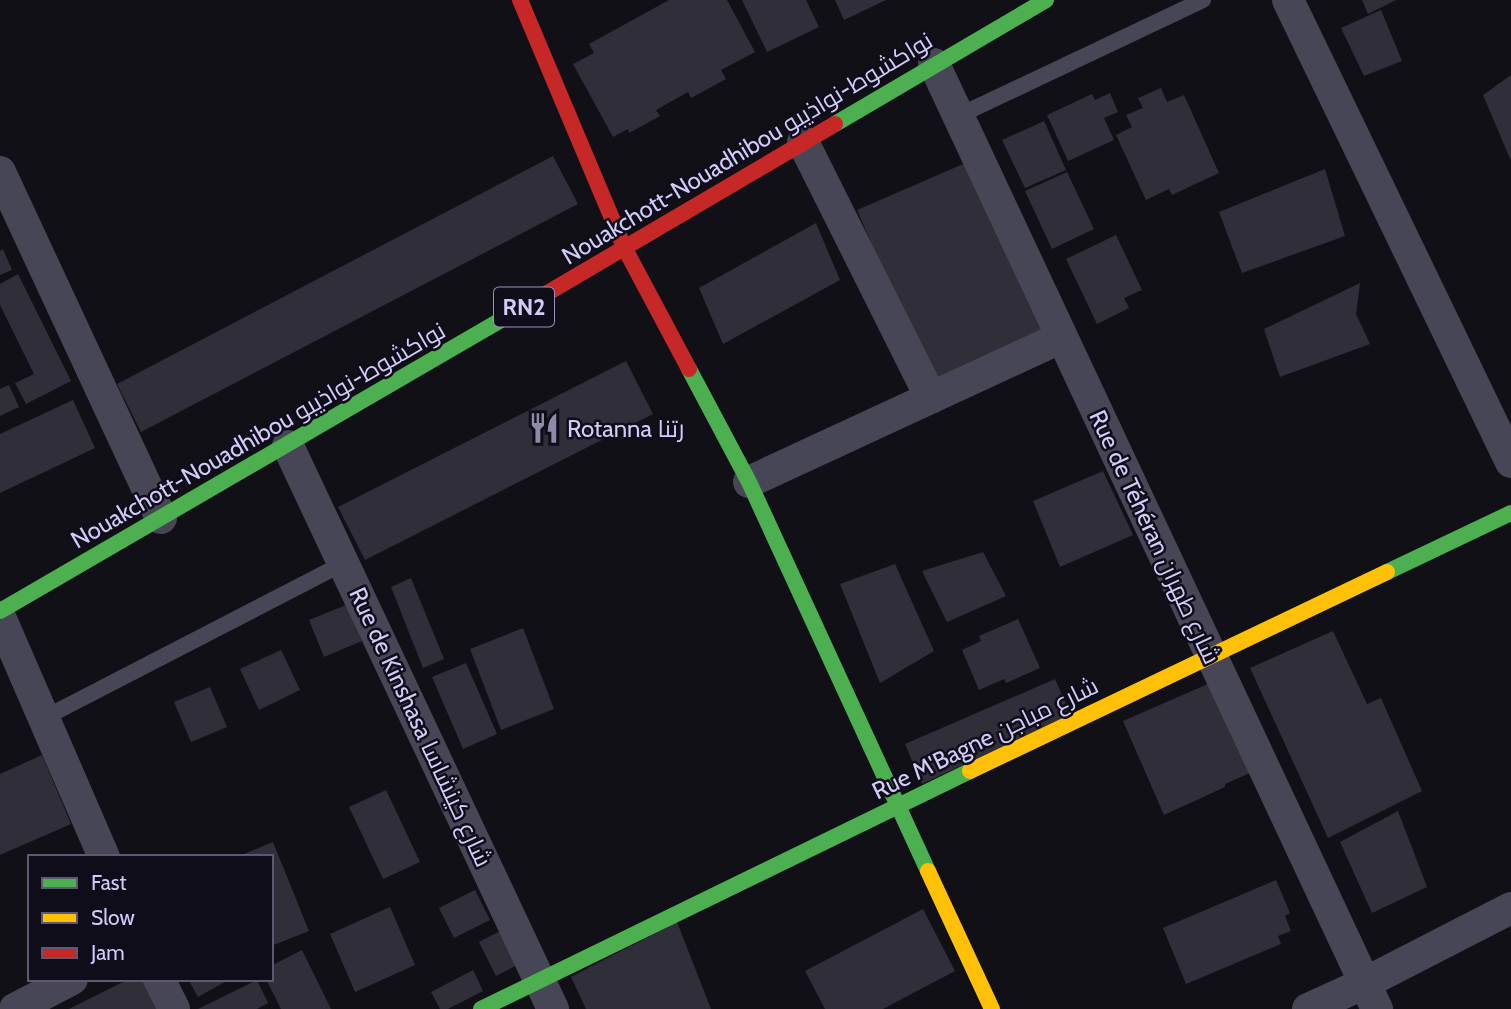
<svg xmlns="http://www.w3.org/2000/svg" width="1511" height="1009" viewBox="0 0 1511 1009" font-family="Cabin,Cairo,sans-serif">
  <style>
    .building { fill: #302e39 }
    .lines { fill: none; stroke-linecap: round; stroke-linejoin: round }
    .lane { stroke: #474656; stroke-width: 16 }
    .street { stroke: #474656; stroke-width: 32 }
    .fast { stroke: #4caf50; stroke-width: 16 }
    .slow { stroke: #ffc107; stroke-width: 16 }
    .jam { stroke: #c62828; stroke-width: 16 }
    .labels { text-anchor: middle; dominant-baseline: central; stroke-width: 5; stroke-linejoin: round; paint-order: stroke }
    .shield { fill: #100d1a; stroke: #9893b6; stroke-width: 2 }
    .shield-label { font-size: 23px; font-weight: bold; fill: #d3ccf9 }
    .street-label { font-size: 24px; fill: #d3ccf9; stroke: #100d1a }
    .poi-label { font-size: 24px; fill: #d3ccf9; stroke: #100d1a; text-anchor: start }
  </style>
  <rect width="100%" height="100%" fill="#111017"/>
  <path class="building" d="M669 0H727L755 52 721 70 726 79 691 98 688 92 656 110 660 116 629 133 628 129 613 137 573 64 594 53 589 44Z
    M742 0H806L819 27 767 52Z
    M835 0H886L844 20Z
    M1362 0H1396L1368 14Z
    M1381 10 1402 61 1364 76 1341 28Z
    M1511 75V161L1483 95Z
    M1161 88 1167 102 1184 95 1219 173 1172 195 1169 189 1146 200 1116 135 1132 127 1126 115 1143 108 1138 98Z
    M1110 93 1118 112 1104 118 1114 140 1068 161 1047 115 1092 94 1095 100Z
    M1044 121 1066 170 1025 188 1002 140Z
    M553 156 578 204 141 432 117 384Z
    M970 161 1044 332 931 381 857 210Z
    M1325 169 1345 236 1242 273 1219 212Z
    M1067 172 1094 229 1052 249 1025 191Z
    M816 223 840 280 723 344 699 288Z
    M1116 235 1142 290 1124 298 1129 308 1097 324 1066 259Z
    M3 249 12 270 0 275V251Z
    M18 274 71 381 26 404 15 383 34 374 0 305V284Z
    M1360 283 1356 314 1370 344 1280 377 1264 329Z
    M626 361 653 414 365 560 338 507Z
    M9 385 19 407 0 416V389Z
    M73 400 95 448 0 493V434Z
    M1103 471 1133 535 1060 567 1033 501Z
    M983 552 1006 596 947 622 922 571Z
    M895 564 934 651 880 683 840 584Z
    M411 578 444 659 423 668 391 587Z
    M346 605 362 641 324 657 309 620Z
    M1018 619 1040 668 1006 683 1004 679 979 690 962 650 981 641 979 636Z
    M523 628 554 709 501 730 470 649Z
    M1333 631 1367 704 1381 698 1422 791 1328 838 1250 668Z
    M281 650 300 690 259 710 240 669Z
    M466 663 497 734 463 749 432 677Z
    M1055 679 1071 715 922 784 905 744Z
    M1210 683 1250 773 1225 784V787L1164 815 1123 721Z
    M210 687 227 727 191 742 174 702Z
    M42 755 71 824 0 855V774Z
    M386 790 420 862 383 879 349 807Z
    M1398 811 1427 887 1372 913 1340 842Z
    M273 842 309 931 271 946V857H237Z
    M1276 880 1290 913 1285 916 1291 931 1278 936 1281 944 1186 984 1163 928Z
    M475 890 490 920 454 938 439 908Z
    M390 907 415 965 355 992 330 934Z
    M923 909 955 971 883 1009H825L805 971Z
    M677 922 711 1009H586L571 977Z
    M508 927 525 961 496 976 479 942Z
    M302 950 331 1009H281L266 979H271V966Z
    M473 970 483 991 448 1009H440L431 992Z
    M129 979H154L169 1009H69Z
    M188 979H230L198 997Z
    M257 980 268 1003 257 1009H198Z"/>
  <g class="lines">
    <path class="lane" d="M958 116 1203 0
      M44 718 344 563"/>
    <path class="street" d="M1288 0 1511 462
      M934 64 1377 1009
      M803 142 931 398
      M0 172 161 518
      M288 446 553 1009
      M749 482 1062 337
      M0 617 104 857
      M159 979 174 1009
      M15 1009 72 979
      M1308 1009 1365 983 1511 908"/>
    <path class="fast" d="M835 124 1046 0
      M689 369 749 482 928 871
      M1387 572 1511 513
      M0 611 527 305
      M481 1009 970 771"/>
    <path class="slow" d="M970 771 1387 572
      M928 871 992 1009"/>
    <path class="jam" d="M520 0 624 247 689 369
      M527 305 835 124"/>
  </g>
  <defs>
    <symbol id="restaurant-bare" viewBox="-9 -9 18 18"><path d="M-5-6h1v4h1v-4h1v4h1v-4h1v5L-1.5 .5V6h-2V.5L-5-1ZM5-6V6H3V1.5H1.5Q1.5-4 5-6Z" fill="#8f8aaa" stroke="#100d1a" stroke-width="2.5" paint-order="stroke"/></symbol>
  </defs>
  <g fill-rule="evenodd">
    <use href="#restaurant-bare" x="522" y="406" width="44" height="44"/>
  </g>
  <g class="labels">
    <rect class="shield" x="494" y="287.5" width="60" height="39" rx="5"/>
    <g class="shield-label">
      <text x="524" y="307">RN2</text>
    </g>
    <g class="street-label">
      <text transform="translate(747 148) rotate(-31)">Nouakchott-Nouadhibou نواكشوط-نواذيبو</text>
      <text transform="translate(258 435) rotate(-30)">Nouakchott-Nouadhibou نواكشوط-نواذيبو</text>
      <text transform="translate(1155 537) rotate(65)">Rue de Téhéran شارع طهران</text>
      <text transform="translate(421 727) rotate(65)">Rue de Kinshasa شارع كينشاسا</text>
      <text transform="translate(985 738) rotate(-26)">Rue M'Bagne شارع مباجن</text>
    </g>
    <g class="poi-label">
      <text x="567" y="428">Rotanna رتنا</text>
    </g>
  </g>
  <rect x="28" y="855" width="245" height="126" fill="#100d1a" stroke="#5e5973" stroke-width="2"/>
  <rect x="42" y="878" width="35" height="10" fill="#4caf50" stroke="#5e5973" stroke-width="2"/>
  <text x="91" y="890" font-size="21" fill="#d3ccf9">Fast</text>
  <rect x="42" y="913" width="35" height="10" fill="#ffc107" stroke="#5e5973" stroke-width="2"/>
  <text x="91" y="925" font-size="21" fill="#d3ccf9">Slow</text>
  <rect x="42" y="948" width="35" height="10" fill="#c62828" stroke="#5e5973" stroke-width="2"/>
  <text x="91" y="960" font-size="21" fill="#d3ccf9">Jam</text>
</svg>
